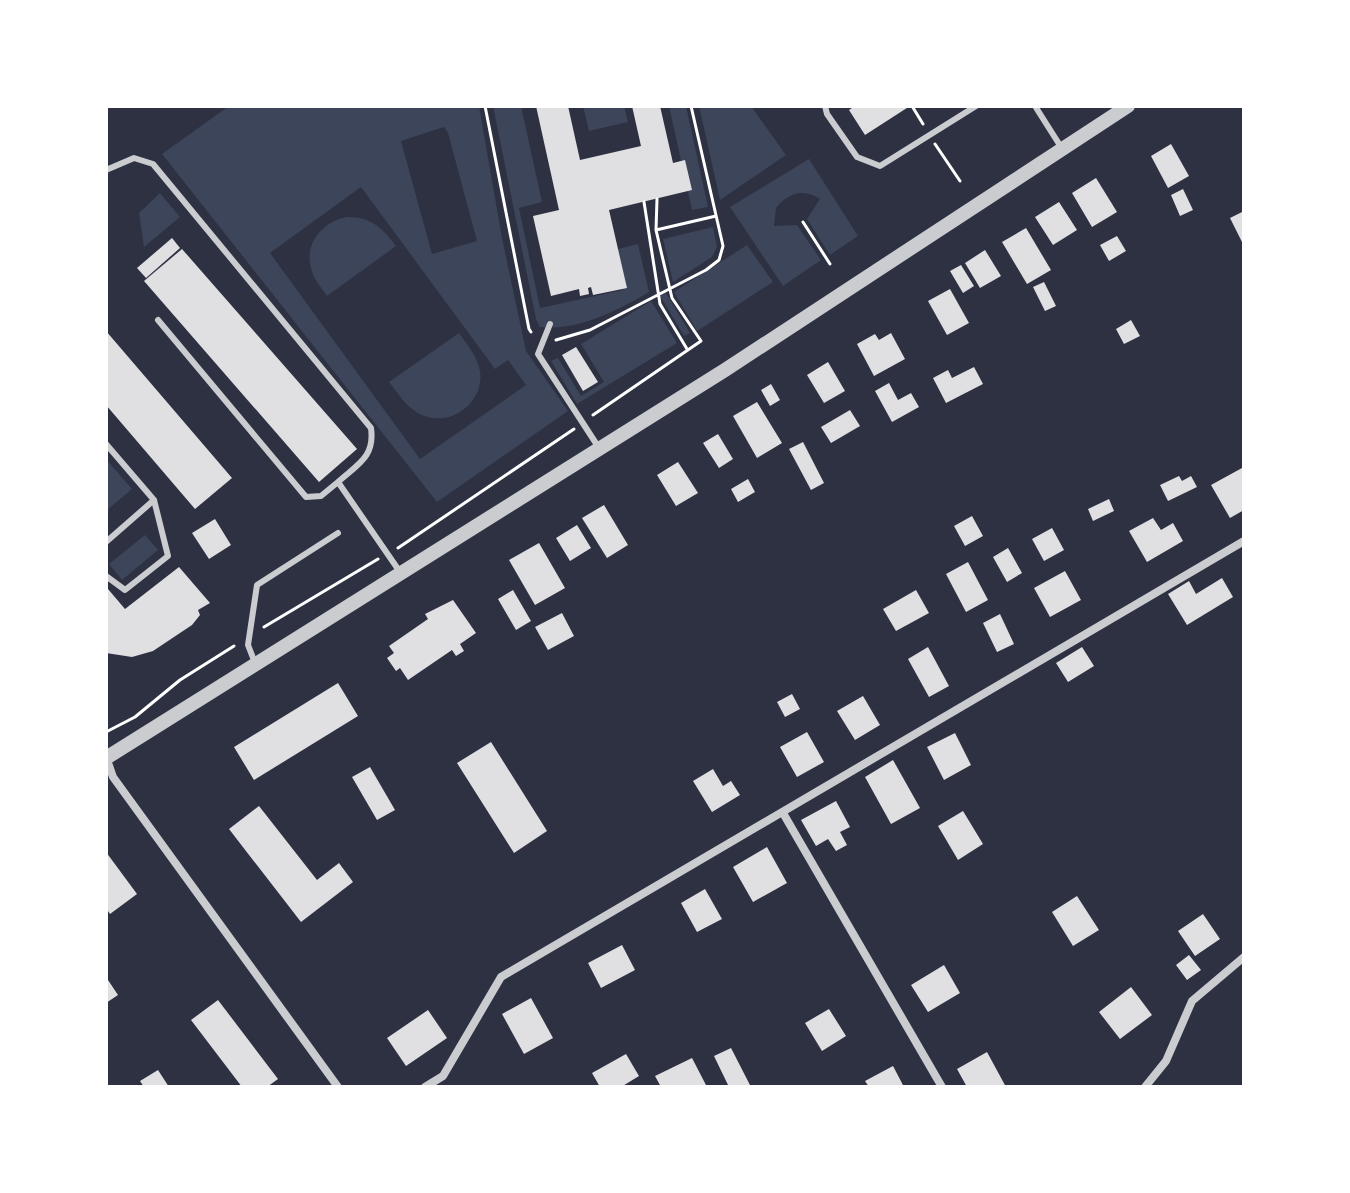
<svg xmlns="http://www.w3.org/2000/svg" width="1350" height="1193" viewBox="0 0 1350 1193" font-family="'PT Sans Narrow',sans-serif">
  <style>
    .green { fill: #3c4559; fill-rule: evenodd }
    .building { fill: #e0e0e3 }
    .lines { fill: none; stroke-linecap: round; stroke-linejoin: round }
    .path { stroke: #fff; stroke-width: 3 }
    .service { stroke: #caccd0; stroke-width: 6 }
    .minor { stroke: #caccd0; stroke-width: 8 }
    .tertiary { stroke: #caccd0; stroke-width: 14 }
  </style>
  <rect width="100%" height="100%" fill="#2d3142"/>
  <path class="green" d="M229 106H479L502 238 526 351 568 411 437 502 162 154ZM444 127 448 133 477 241 432 254 401 141ZM361 187 495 369 508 360 526 385 420 459 270 253Z
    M493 106H521L542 202 519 208 540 308 623 290 614 250 638 244 649 292C617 311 578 331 540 327L536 319Z
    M583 106H624L628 122 589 131Z
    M669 106H686L708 207 692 210Z
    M699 106H751L786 155 720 200Z
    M809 159 858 236 830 255 807 219 820 199C802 188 789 193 776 208L774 226 797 225 821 260 783 286 730 207Z
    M160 193 180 217 144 247 139 213Z
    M346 217C370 216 383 228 396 246L327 296C321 287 313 279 311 268 304 243 323 222 346 217Z
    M713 227 717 247 712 257 673 282 663 239Z
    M747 245 773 282 697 331 674 292Z
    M666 293 690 333 684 336 660 296Z
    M651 301 677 343 577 404 551 361 558 358 581 396 604 382 581 344Z
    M459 333C467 344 477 356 480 371 485 404 447 430 418 413 405 406 398 393 389 382Z
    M106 459 132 489 106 511Z
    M145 535 158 550 122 580 109 564Z"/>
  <path class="building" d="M536 106H568L580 160 641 146 632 106H660L673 163 685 160 692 190 609 210 627 288 593 295 591 287 588 288 589 294 580 296 579 289 551 296 533 216 559 210Z
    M855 106H910L865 135 849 110Z
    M1171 144 1189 176 1168 188 1151 156Z
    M1096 178 1117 212 1092 227 1072 193Z
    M1183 189 1193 210 1180 216 1171 195Z
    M1059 202 1077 230 1053 245 1035 217Z
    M1244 211V246L1230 218Z
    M1026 228 1051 270 1027 284 1002 242Z
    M1117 236 1126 251 1109 261 1100 245Z
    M172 238 180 248 146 278 137 268Z
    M182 249 357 449 319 482 144 281Z
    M985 250 1001 276 980 288 965 263Z
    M961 265 974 286 963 293 950 271Z
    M1044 282 1056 306 1045 311 1033 287Z
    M950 289 969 323 947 335 928 301Z
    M1131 320 1140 336 1124 344 1116 329Z
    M106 331 232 478 195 509 106 405Z
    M891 333 905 359 874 376 857 344 875 334 879 340Z
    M576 347 598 382 583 391 562 355Z
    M828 362 845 391 824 403 807 375Z
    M974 367 983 384 946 403 933 378 948 370 952 378Z
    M889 383 898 400 911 393 919 407 892 422 875 391Z
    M771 384 780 400 770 406 761 390Z
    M757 402 782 443 757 458 733 416Z
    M850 410 860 426 831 443 821 427Z
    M718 434 733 459 719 468 703 443Z
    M803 442 824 483 811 490 789 449Z
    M678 462 698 493 676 506 657 475Z
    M1242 468 1244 510 1230 518 1211 485Z
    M1179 476 1182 481 1191 476 1197 487 1168 501 1160 485Z
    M748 479 755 492 738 502 731 489Z
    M1109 499 1114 511 1093 521 1088 509Z
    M604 505 628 545 607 558 582 518Z
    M972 516 983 536 965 546 954 526Z
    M1153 518 1161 530 1173 523 1183 541 1147 562 1129 531Z
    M215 519 231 545 209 559 192 533Z
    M577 525 591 548 570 561 556 538Z
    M1052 528 1064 550 1044 561 1032 539Z
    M539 543 565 588 535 605 509 560Z
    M1008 548 1022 573 1007 582 993 557Z
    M968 562 988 600 966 612 946 574Z
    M179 567 210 603 198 610 200 615 192 625 153 651 132 657 106 653V591L108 589 125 609Z
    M1065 571 1081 600 1050 617 1034 588Z
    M1222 578 1233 597 1187 625 1168 594 1189 581 1196 594Z
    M513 590 531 621 516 630 498 599Z
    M916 590 929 613 896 631 883 609Z
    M453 600 476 633 460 644 464 651 456 656 452 650 408 680 400 668 396 671 387 658 394 653 389 646 428 619 425 614Z
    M562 613 574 636 548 650 535 627Z
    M1000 614 1014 644 997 652 983 623Z
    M928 647 949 686 929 697 908 659Z
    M1082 647 1094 666 1068 682 1056 663Z
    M338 683 358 716 254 780 234 747Z
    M792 694 800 709 785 717 777 702Z
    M863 696 880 725 855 740 837 711Z
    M807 732 824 762 797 777 780 747Z
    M955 733 971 765 944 780 927 747Z
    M491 742 547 831 514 853 457 763Z
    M893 760 920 808 891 824 865 777Z
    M370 767 395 810 377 820 352 777Z
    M713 769 723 786 731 781 740 795 712 812 693 781Z
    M836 801 850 827 840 832 847 845 836 851 828 839 816 846 801 820Z
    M259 806 317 880 339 863 353 882 301 922 229 829Z
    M963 811 983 844 958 860 938 826Z
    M767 847 787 883 753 902 733 867Z
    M106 852 137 894 110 914 106 908Z
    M705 889 722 919 697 932 681 903Z
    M1077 896 1099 930 1073 946 1052 912Z
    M1203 914 1220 939 1195 956 1178 931Z
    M622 945 635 970 601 988 588 963Z
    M1189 955 1201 970 1187 980 1176 965Z
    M944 965 960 993 928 1012 911 985Z
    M106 977 118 995 106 1003Z
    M1131 987 1152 1015 1120 1039 1099 1012Z
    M531 998 553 1038 524 1054 502 1014Z
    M218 1000 278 1079 267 1087H242L191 1020Z
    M829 1009 846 1036 822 1051 805 1023Z
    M428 1010 447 1038 406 1066 387 1038Z
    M731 1048 751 1087H729L714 1056Z
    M987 1052 1006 1087H967L957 1069Z
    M626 1054 639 1076 621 1087H600L592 1073Z
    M692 1058 707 1087H661L655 1076Z
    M893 1066 904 1087H869L865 1081Z
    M158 1070 169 1087H144L140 1081Z"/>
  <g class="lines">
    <path class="path" d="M485 106 529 329 531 332
      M912 106 923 124
      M935 144 960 181
      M644 202 660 304 687 349
      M803 222 830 264
      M656 230 716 216
      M556 340 590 330 706 270 719 260 723 246 691 106
      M593 415 701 341 672 298 656 230 657 199
      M398 548 574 429
      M264 627 378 559
      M106 732 135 717 180 680 234 646"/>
    <path class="service" d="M825 106 827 114 857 157 880 166 976 106
      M1035 106 1061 147
      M106 170 134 158 153 164 371 428C375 457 358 464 338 482
      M158 320 306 497 321 496 338 482 400 572
      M550 324 538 354 599 448
      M106 444 154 500 168 556 125 590 106 576
      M106 542 154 500
      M255 663 248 645 257 585 338 533"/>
    <path class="minor" d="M106 757 113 777 338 1087
      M783 813 942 1087
      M425 1087 443 1076 501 977 1244 541
      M1145 1087 1166 1061 1192 1001 1244 957"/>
    <path class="tertiary" d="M106 758 725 370 1128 106"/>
  </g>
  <rect width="1350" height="1193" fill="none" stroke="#ffffff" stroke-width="216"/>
</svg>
